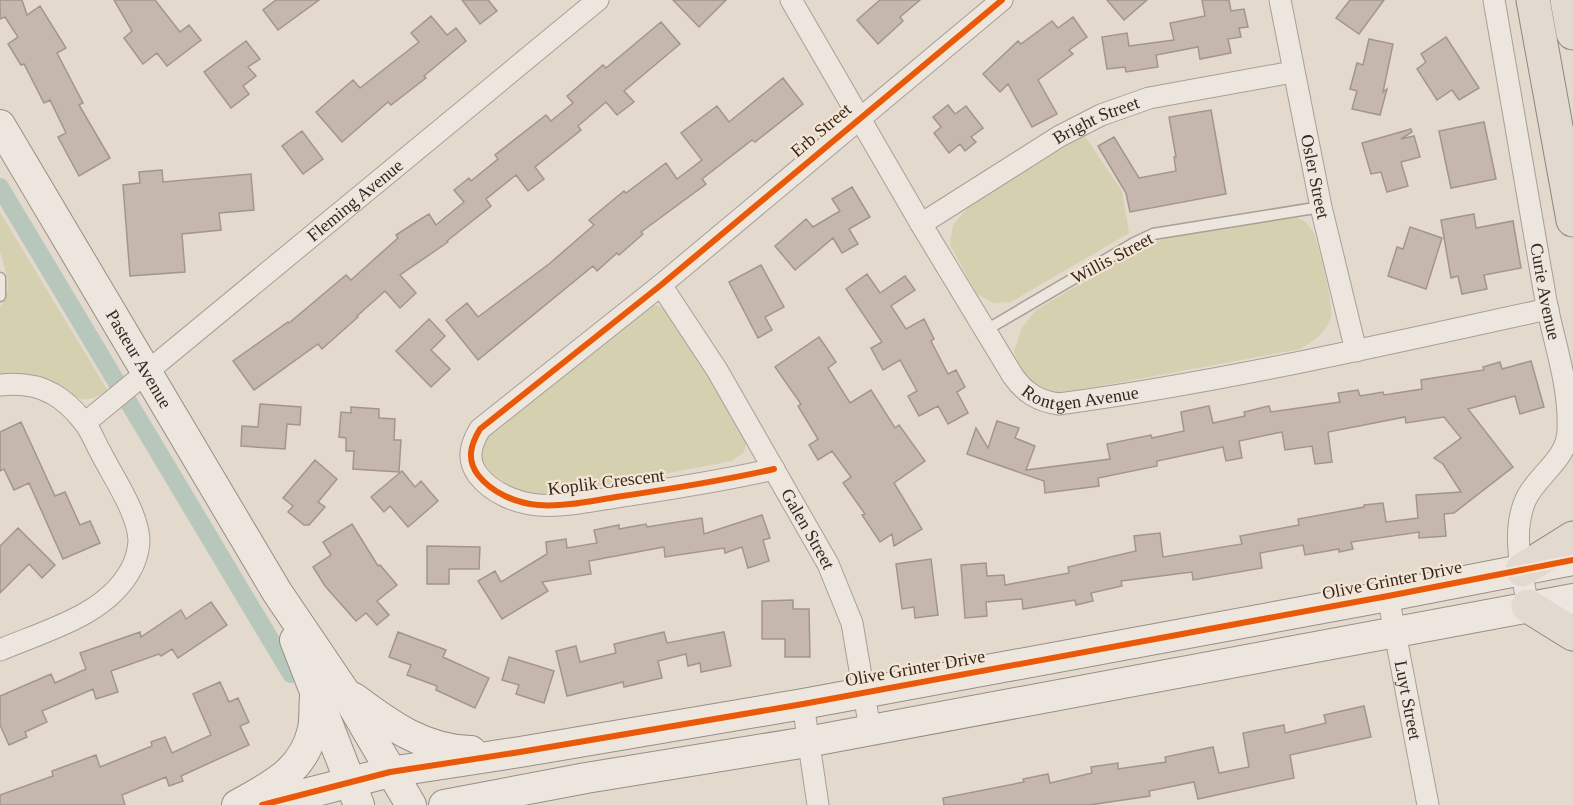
<svg xmlns="http://www.w3.org/2000/svg" width="1573" height="805" viewBox="0 0 1573 805" font-family="'Times New Roman',serif">
  <style>
    .green { fill: #d5d0b0 }
    .lines { fill: none; stroke-linecap: round; stroke-linejoin: round }
    .canal { stroke: #b8c7bc; stroke-width: 18 }
    .building { fill: #c6b7ae; stroke: #a3958d; stroke-width: 1.5 }
    .lane-casing { stroke: #a89f97; stroke-width: 13 }
    .street-casing { stroke: #a89f97; stroke-width: 23 }
    .secondary-casing { stroke: #988e86; stroke-width: 32 }
    .primary-casing { stroke: #8e857d; stroke-width: 35 }
    .lane { stroke: #ece6de; stroke-width: 10 }
    .street { stroke: #ece6de; stroke-width: 21 }
    .secondary { stroke: #ece6de; stroke-width: 30 }
    .primary { stroke: #e2dad0; stroke-width: 33 }
    .cycleway-casing { stroke: #f4e6d4; stroke-width: 10 }
    .cycleway { stroke: #e8590c; stroke-width: 6 }
    .labels { text-anchor: middle; dominant-baseline: central; stroke-width: 4.5; stroke-linejoin: round; paint-order: stroke }
    .street-label { font-size: 18px; fill: #36271f; stroke: #f4e6d4 }
  </style>
  <rect width="100%" height="100%" fill="#e3d9cd"/>
  <path class="green" d="M1084 135 1122 191 1129 233 1011 302 994 303 977 294 950 245 953 225 969 206Z
    M0 212 108 391C74 410 78 392 52 381 35 374 18 374 0 376V307C15 287 5 272 0 251 0 239 0 224 0 212Z
    M1280 213C1292 215 1305 218 1312 230 1318 238 1334 308 1331 316 1327 333 1313 341 1300 349L1068 392 1050 393 1034 386 1020 370 1014 351 1022 328 1036 310 1139 249 1173 235Z
    M648 304 669 308 748 441 743 453 732 461 551 495 532 494 510 486 493 474 482 460V441L491 426Z"/>
  <g class="lines">
    <path class="canal" d="M0 187 291 674"/>
  </g>
  <path class="building" d="M0 0H22L27 15 40 6 66 48 57 53 83 103 79 105 110 158 79 176 58 137 66 133 50 100 44 103 24 64 21 65 8 44 18 37 5 17 0 19Z
    M114 0H155L180 32 189 25 201 40 167 66 157 53 143 64 124 38 132 31Z
    M276 0H319L278 30 263 10Z
    M462 0H488L497 11 480 24Z
    M673 0H726L699 27Z
    M880 0H920L900 17 903 21 878 44 857 20Z
    M1107 0H1147L1124 20Z
    M1202 0H1229L1231 11 1244 9 1248 27 1239 28 1241 37 1228 39 1231 53 1200 59 1198 47 1156 55 1158 67 1126 72 1125 67 1107 69 1102 37 1127 33 1129 46 1174 40 1170 23 1205 16Z
    M1350 0H1384L1359 34 1336 18Z
    M431 16 447 35 456 28 466 41 424 76 426 78 391 105 388 102 342 142 316 112 353 80 360 88 419 42 411 33Z
    M1073 17 1087 37 1069 50 1073 54 1038 80 1057 114 1032 127 1008 84 1000 92 983 74 1018 41 1021 44 1052 21 1058 28Z
    M661 22 680 44 624 91 634 102 617 115 606 102 578 126 581 130 535 167 544 179 528 191 516 175 486 199 491 206 447 241 448 242 400 275 416 293 400 308 385 291 357 316 358 317 322 349 318 344 254 390 233 361 288 322 289 323 346 275 351 280 398 238 396 235 416 222 429 214 436 225 464 202 454 190 469 178 471 181 498 159 495 155 546 115 551 121 573 103 567 96 603 65 606 68Z
    M1446 37 1479 88 1459 100 1452 90 1437 100 1417 69 1426 62 1421 54Z
    M1369 39 1393 44 1383 92 1387 89 1380 115 1352 109 1357 91 1350 89 1357 63 1363 65Z
    M246 41 260 59 248 67 256 76 243 86 249 94 231 108 204 72Z
    M783 78 803 104 755 142 752 140 702 179 706 184 641 232 643 234 619 255 617 253 597 271 593 266 478 360 446 320 467 303 478 317 549 264 594 225 589 220 624 191 626 193 666 163 677 179 702 160 681 133 717 106 729 122Z
    M948 105 955 114 966 106 983 128 971 137 976 142 965 151 960 144 949 153 934 133 941 127 933 117Z
    M1211 110 1226 194 1130 212 1126 193 1098 146 1114 137 1139 178 1176 171 1174 157H1176L1169 117Z
    M1484 122 1496 179 1451 188 1439 131Z
    M1411 129 1412 132 1401 139 1414 136 1420 157 1401 162 1408 186 1387 192 1381 172 1371 174 1362 143Z
    M302 131 323 159 303 174 282 146Z
    M162 170 163 182 251 174 254 210 219 213 221 230 182 234 185 272 130 276 123 185 140 183 139 172Z
    M852 187 870 217 849 229 858 244 842 253 833 238 795 270 775 246 806 219 813 227 840 211 832 199Z
    M1474 214 1476 228 1513 221 1521 268 1484 275 1487 289 1462 294 1458 276 1451 278 1441 220Z
    M1410 227 1442 238 1426 289 1388 276 1397 247 1403 249Z
    M761 265 784 307 765 317 772 330 758 338 729 282Z
    M867 274 880 293 905 276 915 290 891 306 906 329 924 319 934 339 931 341 948 374 956 370 965 387 957 392 968 413 948 424 938 406 919 416 908 396 917 391 900 360 883 370 871 348 882 342 846 289Z
    M429 319 445 336 431 350 450 369 431 387 396 351Z
    M819 337 836 362 828 368 850 403 871 390 895 428 899 425 925 461 894 483 922 529 894 546 892 534 880 542 862 515 865 514 843 483 851 477 832 451 818 460 809 445 818 439 798 406 801 404 775 367Z
    M1531 361 1544 407 1520 414 1515 396 1468 409 1513 467 1454 513 1444 514 1446 536 1419 538V532L1351 542 1353 549 1339 552V549L1305 555 1303 545 1260 553 1262 568 1193 580 1192 572 1121 581 1122 586 1091 593 1093 601 1076 605 1075 600 1023 609 1022 599 986 602 987 616 965 618 961 565 986 563 987 576 1004 575 1005 585 1069 573 1068 567 1136 551 1134 536 1160 533 1163 557 1242 544 1240 536 1299 525 1298 519 1364 507V505L1383 503 1386 522 1418 518 1416 495 1461 492 1443 464 1434 458 1461 438 1444 417 1406 423 1405 417 1328 432 1332 462 1315 464 1312 446 1285 450 1282 432 1239 441 1242 458 1226 461 1223 447 1157 461V466L1098 478 1099 486 1045 493 1044 481 967 454 976 428 988 448 997 421 1019 428 1015 438 1035 446 1026 470 1110 459 1107 444 1151 435 1152 438 1184 431 1181 412 1209 406 1213 423 1245 416 1244 412 1269 406 1271 412 1340 402 1338 393 1358 390 1360 396 1383 392 1384 395 1422 389 1421 380 1484 370 1483 367 1500 362 1502 369Z
    M260 404 301 407 300 425 287 424 285 449 241 446 242 426 258 427Z
    M351 407 379 409V418L395 419 394 440H401L399 472 353 469 354 451H346V438L339 437 341 412 351 413Z
    M21 422 55 496 65 492 80 525 90 521 100 543 63 559 29 483 14 490 4 469 0 471V432Z
    M315 460 337 479 318 502 325 507 309 525H304L288 512 293 506 283 498Z
    M402 471 415 487 421 481 438 501 408 527 390 506 384 512 371 497Z
    M762 515 770 538 763 540 769 561 748 568 742 547 725 553 724 548 665 557 664 547 589 561 591 574 542 582 548 591 502 619 478 581 495 571 501 582 547 554 546 542 566 539 567 548 597 543 594 530 619 525V529L646 524 647 527 702 518 704 534Z
    M352 524 378 566 380 565 397 585 377 601 389 615 377 625 366 613 356 621 325 586 313 567 331 555 323 542Z
    M18 528 55 565 42 578 29 564 0 593V546Z
    M427 546 480 547 479 569H449V584H427Z
    M931 559 938 615 915 618 914 607 902 609 896 564Z
    M793 600V609H809L810 657H785V639H762V601Z
    M211 602 227 625 178 658 172 649 161 656 159 654 111 671 118 692 96 699 93 689 42 711 47 722 25 732 27 737 9 745 0 725V696L51 674 55 683 86 669 80 653 140 632 141 637 181 610 186 619Z
    M398 632 446 650 443 657 489 678 475 708 436 690 437 686 407 675 411 665 389 657Z
    M664 632 667 643 724 632 731 666 701 672 700 663 688 666 686 654 658 661 662 678 624 687 623 682 567 696 556 651 576 646 580 662 616 653 614 644Z
    M509 657 554 671 544 703 516 694 519 685 502 680Z
    M220 682 229 702 238 698 249 722 240 726 249 745 181 776 183 781 169 786 166 777 122 795 125 805H0V795L53 776 52 771 96 755 100 767 152 746 151 742 165 737 172 753 211 735 193 694Z
    M1364 706 1371 737 1290 755 1294 778 1198 799 1194 782 1149 791 1150 796 1089 805H944L943 798 1024 782 1023 779 1048 774 1050 783 1092 773 1091 767 1118 763V769L1166 762 1165 757 1213 747 1219 773 1249 767 1243 733 1284 725 1285 733 1326 723 1324 715Z"/>
  <g class="lines">
    <defs>
      <path id="lane" d="M0 278V296
        M986 330 1134 243 1153 234 1321 207"/>
      <g id="street">
        <path id="s1" d="M791 0 921 224 1013 376C1025 393 1038 401 1059 404 1223 382 1386 344 1548 309"/>
        <path id="s2" d="M1280 0 1321 207 1356 351"/>
        <path id="s3" d="M1494 0C1511 100 1529 200 1546 301 1554 343 1570 386 1568 430 1568 459 1537 475 1526 499 1511 531 1522 573 1528 606"/>
        <path id="s4" d="M921 224 1060 136 1101 115 1149 98 1293 72"/>
        <path id="s5" d="M661 285 717 370 828 564 852 623 870 729"/>
        <path d="M0 385C18 383 36 384 53 394 64 400 75 411 83 421 91 430 95 443 101 453 113 477 138 513 139 540 139 550 135 563 130 571 105 616 44 631 0 650"/>
        <path id="s6" d="M85 423 598 0"/>
        <path d="M774 469C721 481 670 489 616 497 591 501 564 507 538 505 516 503 492 493 478 475 466 459 471 444 480 429L661 285 1002 0"/>
        <path id="s7" d="M1388 596 1428 805"/>
        <path d="M803 704 818 805"/>
      </g>
      <g id="secondary">
        <path id="s8" d="M0 125 277 592 344 691 411 805"/>
        <path d="M295 640 359 805"/>
        <path d="M354 698C390 725 424 750 471 751"/>
        <path d="M237 805C271 786 304 771 313 729 315 719 314 707 315 697"/>
        <path d="M262 805 390 772 520 752 803 704 1388 596 1573 560"/>
        <path d="M444 805 586 778 807 742 1573 599"/>
      </g>
      <path id="primary" d="M1533 0 1573 220
        M1567 0 1573 33
        M1522 570 1573 538
        M1528 606 1573 634"/>
    </defs>
    <use href="#lane" class="lane-casing"/>
    <use href="#street" class="street-casing"/>
    <use href="#secondary" class="secondary-casing"/>
    <use href="#primary" class="primary-casing"/>
    <use href="#lane" class="lane"/>
    <use href="#street" class="street"/>
    <use href="#secondary" class="secondary"/>
    <use href="#primary" class="primary"/>
    <defs>
      <path id="cycleway" d="M774 469C721 481 670 489 616 497 591 501 564 507 538 505 516 503 492 493 478 475 466 459 471 444 480 429L661 285 1002 0
        M262 805 390 772 520 752 803 704 1388 596 1573 560"/>
    </defs>
    <use href="#cycleway" class="cycleway-casing"/>
    <use href="#cycleway" class="cycleway"/>
  </g>
  <g class="labels">
    <g class="street-label">
      <text stroke="none"><textPath href="#s4" startOffset="204">Bright Street</textPath></text>
      <text transform="translate(821 130) rotate(-40)">Erb Street</text>
      <text stroke="none"><textPath href="#s2" startOffset="180">Osler Street</textPath></text>
      <text stroke="none"><textPath href="#s6" startOffset="350">Fleming Avenue</textPath></text>
      <text transform="translate(1112 258) rotate(-28)">Willis Street</text>
      <text stroke="none"><textPath href="#s3" startOffset="296">Curie Avenue</textPath></text>
      <text stroke="none"><textPath href="#s8" startOffset="272">Pasteur Avenue</textPath></text>
      <text stroke="none"><textPath href="#s1" startOffset="513">Rontgen Avenue</textPath></text>
      <text transform="translate(606 482) rotate(-7)">Koplik Crescent</text>
      <text stroke="none"><textPath href="#s5" startOffset="285">Galen Street</textPath></text>
      <text transform="translate(1392 580) rotate(-11)">Olive Grinter Drive</text>
      <text transform="translate(915 668) rotate(-10)">Olive Grinter Drive</text>
      <text stroke="none"><textPath href="#s7" startOffset="106">Luyt Street</textPath></text>
    </g>
  </g>
</svg>
